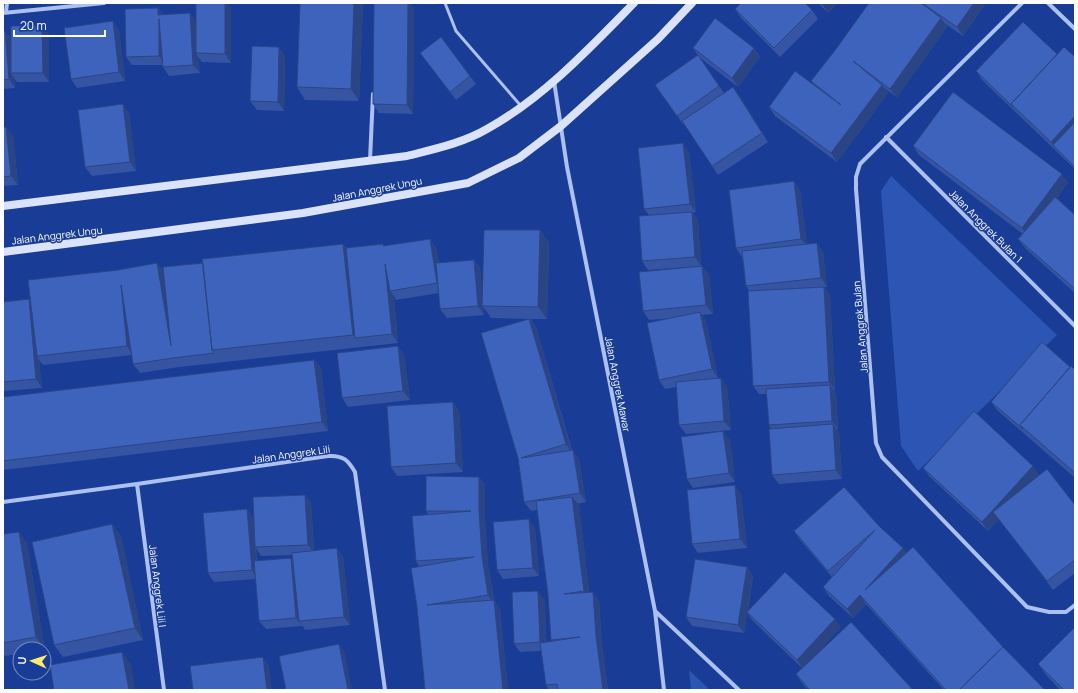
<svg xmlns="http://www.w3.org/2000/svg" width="1078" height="693" viewBox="0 0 1078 693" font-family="Manrope,sans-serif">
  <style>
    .green { fill: #2d55b4 }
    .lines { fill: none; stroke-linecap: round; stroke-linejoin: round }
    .lane { stroke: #acc1f0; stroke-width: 3 }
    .street { stroke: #acc1f0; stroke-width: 4 }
    .secondary { stroke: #dae3fb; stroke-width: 8 }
    .wall { fill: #3555a2; fill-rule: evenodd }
    .shaded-wall { fill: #2b4584 }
    .building { fill: #3e63bc; stroke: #2b4584 }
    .labels { text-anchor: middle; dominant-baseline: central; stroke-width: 3; stroke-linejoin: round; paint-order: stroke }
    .street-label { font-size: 10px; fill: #fff; stroke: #193d96 }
  </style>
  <rect width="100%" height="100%" fill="#193d96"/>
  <path class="green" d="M891 176 1057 335 918 471 901 446 881 191Z
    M689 670 710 690H691Z"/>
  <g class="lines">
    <path class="lane" d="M445 3 456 31 521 106"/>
    <path class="street" d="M1022 3 860 164 856 177V189L876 443 882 457 1027 607 1049 612H1066L1075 605
      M1048 3 1075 29
      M6 12 7 3
      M3 13 104 3
      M554 81 567 167 655 611 664 690
      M886 137 1075 326
      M370 160 373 94
      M137 484 164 690
      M3 502 137 484 328 456C343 455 348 460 355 472L385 690
      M655 611 739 690"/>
    <path class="secondary" d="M3 206 407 156C434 149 463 143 487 129 543 98 590 48 634 3
      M3 252 303 213 468 183 519 158 561 126 658 39 692 3"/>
  </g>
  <path class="wall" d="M196 3H228L231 8V63L202 62 198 57 200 73 169 76 163 67 162 65H132L126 57 158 8 163 15 196 21V27Z
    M300 3H363L359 101 305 100 297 87Z
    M818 3H838L828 13Z
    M869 3H986L963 36 944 23 947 27 897 97 884 88 888 93 837 162 775 116 769 107 815 86 811 81 836 49Z
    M735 9 812 10 818 19 780 57 741 18Z
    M414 10 413 114 379 113 373 104Z
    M119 30 125 81 77 88 71 79Z
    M3 31 11 39 49 34V82H17L14 78 15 88 3 89Z
    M693 48H754L760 57 738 87 699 57Z
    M420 53 470 76 476 84 456 100Z
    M1057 54 1075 57V169L982 80 976 71Z
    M698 55 724 93 740 96 768 142 718 175 684 123 683 124 655 85Z
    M285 56 284 111 257 110 250 101Z
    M129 113 136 171 92 176 85 167Z
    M3 127 13 136 18 185 3 186Z
    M913 146 1068 182 1057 198 1075 215V293L1025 248 1018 239 1023 234 919 155Z
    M689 152 696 212 692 213 698 220 701 266H702L709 274 713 314 702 315 706 321 718 378 713 379 721 378 727 387 731 430 686 434 679 425 676 387 665 389 659 380 673 318 649 320 643 311 687 267 648 270 642 261 649 215 644 209Z
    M800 190 807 244 817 243 823 252 827 287H824L830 295 835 390H834L836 393 838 429H836L839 433 842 479 779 484 772 475 771 429 769 425 767 394H759L753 386 749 291 746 286 742 257 736 248Z
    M540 230 549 243 547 319H530L536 327 572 450H573L579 459 586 502 577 504 579 505 589 592 599 601 602 645 608 690H549L546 685 541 651 520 652 514 644 545 600 546 642 553 641 551 640 548 595 537 510 531 511 524 502 528 319 491 318 484 308V315L447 318 440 309 439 293 396 300 394 296 398 343 179 367 140 373 133 364 132 355 43 365 39 360 42 388 3 391V302L29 299 30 301 118 270 157 263 164 272 203 263 343 244 346 248 383 244 384 246 430 239 436 248 439 263 474 260 480 268 482 294Z
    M398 346 404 355 410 400 348 407 342 398Z
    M314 360 321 368 328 431 3 470V397Z
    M1070 367 1075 370V478L997 410 991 402Z
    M453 402 459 411 463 472 397 476 391 467Z
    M730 440 735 482 693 488 687 479Z
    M923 468 1039 475 1038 477 1075 505V573L1053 590 999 519 988 531 929 476Z
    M479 477 485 485V520L488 565 494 600 500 609 508 690H425L419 566 416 561 429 515 426 511Z
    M741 494 747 548 698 553 692 544Z
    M305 495 311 503 314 551 337 548 343 557 350 625 305 630 302 625V626L266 629 259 621 256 579 214 582 208 573 247 509 253 518 255 533ZM256 548 261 556 292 555 293 561 291 558 257 561Z
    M112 524 121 537 143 640 63 657 54 645Z
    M879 526 1003 647 1045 690H944L866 604 853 618 829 596 823 587 832 577 800 540 794 531Z
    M535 528 539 576 503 579 497 570Z
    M19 532 27 544 45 650 44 649H20V654L3 656V534Z
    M747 567 753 576 748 611 841 627 809 662 913 690H808L802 683 796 674 802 668 753 621 747 613 744 633 692 626 686 617Z
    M1038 664 1075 690H1060L1047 676Z"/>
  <path class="shaded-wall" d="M225 3H228L231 8V63L225 54Z
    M354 3H363L359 101 351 89Z
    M408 3H410L414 10 413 114 407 105Z
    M823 3H838L828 13 822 4Z
    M974 3H986L963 36 957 27Z
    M158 8 164 17 158 15Z
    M190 13 196 21 198 53H196L198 57 200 73 193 65Z
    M941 18 947 27 897 97 890 89Z
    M159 19 165 65 159 56Z
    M113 21 119 30 125 81 119 72Z
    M42 26 49 34V82L43 73Z
    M5 31 12 40 11 73 14 78 15 88 9 79Z
    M279 47 285 56 284 111 278 102Z
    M754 48 760 57 738 87 732 78Z
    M882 85 888 93 837 162 831 153Z
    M733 87 740 96 768 142 762 133Z
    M123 104 129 113 136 171 130 162Z
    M1075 116V137L1053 145 1051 142Z
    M6 127 13 136 18 185 11 176Z
    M683 143 689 152 696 212 690 204Z
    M1062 174 1068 182 1028 237 1022 228Z
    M794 181 800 190 808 247 801 239Z
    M692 212 698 220 701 266 695 257Z
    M540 230 549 243 547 319 538 307Z
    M430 239 436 248 443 292 437 283Z
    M817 243 823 252 827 287 821 278Z
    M343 244 352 257 355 338 361 347 353 335Z
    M474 260 480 268 484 306H482L484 308V315L478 306Z
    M157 263 164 272 171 346Z
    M385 264 390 291 394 296 398 343 392 334Z
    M702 266 709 274 713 314 706 305Z
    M121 285 133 355 127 346Z
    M824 287 830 295 835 390 829 382Z
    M29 299 35 308 37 356 39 360 42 388 36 379Z
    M700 312 706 321 718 378 712 369Z
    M529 319 536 327 572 453 566 444Z
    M398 346 404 355 410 400 403 391Z
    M314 360 321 368 328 431 322 422Z
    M721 378 727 387 731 430 724 421Z
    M830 385 836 393 838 429 832 421Z
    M453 402 459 411 463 472 456 463Z
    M833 424 839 433 842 479 836 470Z
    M723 431 730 440 735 482 729 473Z
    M573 450 579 459 586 502 580 493Z
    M1033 466 1039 475 999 519 993 512 999 519 988 531 982 522Z
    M479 477 485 485V520L488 565 494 604 488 595 482 556 479 511Z
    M735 485 741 494 747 548 740 539Z
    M305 495 311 503 314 553 308 545Z
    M572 497 579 505 590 600 584 591Z
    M247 509 253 518 258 579 252 570Z
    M529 519 535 528 539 576 533 568Z
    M112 524 121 537 143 640 135 628Z
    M19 532 27 544 45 650 36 637Z
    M337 548 343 557 350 625 344 617Z
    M903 548 909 556 865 590Z
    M291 558 297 567 299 621 302 626 296 618Z
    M747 567 753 576 744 633 738 625Z
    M538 591 545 600 546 651 540 642Z
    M593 592 599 601 602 645 608 690H603L596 636Z
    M860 595 866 604 853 618 847 609Z
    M494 600 500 609 508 690H503Z
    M835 619 841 627 803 669 797 660Z
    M339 644 345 653 352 690H348Z
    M122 652 131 664 135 690H129Z
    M263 657 269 666 272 690H267Z"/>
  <path class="building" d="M196 3H225V54L196 53Z
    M300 3H354L351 89 297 87Z
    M374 3H408L407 105 373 104Z
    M741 3H805L812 10 774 48 735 9Z
    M869 3H921L941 18 890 89 853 61 882 85 831 153 769 107 795 71 841 105 811 81 836 49Z
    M922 3H974L957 27Z
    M158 8V15L190 13 193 65 163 67 159 19V56L126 57 125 9Z
    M715 18 754 48 732 78 693 48Z
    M113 21 119 72 71 79 64 28Z
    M1023 22 1057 54 1011 104 1013 107 976 71Z
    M11 26H42L43 73H11Z
    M3 31H5L9 79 3 80Z
    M441 37 470 76 450 92 420 53Z
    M252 46 279 47 278 102 250 101Z
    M1064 47 1075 57V116L1051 142 1011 104Z
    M698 55 719 86 677 116 655 85Z
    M733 87 762 133 712 166 682 121Z
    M953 92 1062 174 1022 228 913 146Z
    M123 104 130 162 85 167 78 110Z
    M1075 122V167L1053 145Z
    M3 127H6L11 176 3 177Z
    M683 143 690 204 644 209 638 148Z
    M794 181 801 239 736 248 729 190Z
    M1055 197 1075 215V289L1018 239Z
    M692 212 695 257 642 261 639 216Z
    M484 230H540L538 307 482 306Z
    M430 239 437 283 390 291 385 264 392 334 355 338 346 248 383 244V246Z
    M817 243 821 278 746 286 742 251Z
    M343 244 353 335 212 350 202 259Z
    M474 260 478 306 440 309 436 263Z
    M157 263 171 346 163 267 203 263 212 350 214 353 173 358 133 364 121 285 127 346 37 356 28 280 118 270Z
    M702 266 706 305 643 311 639 272Z
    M824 287 829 382 753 386 748 291Z
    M29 299 36 379 3 382V302Z
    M700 312 712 369 659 380 647 323Z
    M529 319 566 444 521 458 573 450 580 493 524 502 518 458 481 333Z
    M1042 342 1070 367 1020 425 1023 429 991 402Z
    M398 346 403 391 342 398 337 353Z
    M314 360 322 422 3 461V397Z
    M1071 366 1075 370V473L1020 425Z
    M721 378 724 421 679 425 676 382Z
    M830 385 832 421 769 425 766 389Z
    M453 402 456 463 391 467 387 406Z
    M974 411 1033 466 982 522 923 468Z
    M833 424 836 470 772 475 769 429Z
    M723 431 729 473 687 479 681 437Z
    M1047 469 1075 505V560L1047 581 993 512Z
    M426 476 479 477V511L482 556 488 595 427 605 494 600 503 690H425L417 607 411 568 474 557 416 561 412 516 471 511H426Z
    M735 485 740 539 692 544 687 490Z
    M844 487 879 526 903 548 865 590 913 547 1003 647 959 690H946L860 595 847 609 823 587 875 530 828 571 794 531Z
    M305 495 308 545 255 547 253 497Z
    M572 497 584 591 564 594 593 592 596 636 603 690H558L557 684 546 685 540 643 580 637 551 640 548 595 536 501Z
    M247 509 252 570 208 573 203 513Z
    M529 519 533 568 497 570 493 522Z
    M112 524 135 628 54 645 32 542Z
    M19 532 36 637 3 643V534Z
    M337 548 344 617 299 621 292 553Z
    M291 558 296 618 259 621 254 561Z
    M695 559 747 567 738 625 686 617Z
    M785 572 835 619 797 660 747 612Z
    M538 591 540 642 514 644 512 592Z
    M851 622 913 690H810L796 674Z
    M1075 627V690H1064L1038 664Z
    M339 644 348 690H286L279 656Z
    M1003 647 1045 690H959Z
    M122 652 129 690H54L50 665Z
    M263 657 267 690H193L190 666Z"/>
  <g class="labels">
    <g class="street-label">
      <text transform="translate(377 189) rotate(-11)">Jalan Anggrek Ungu</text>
      <text transform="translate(986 226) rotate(45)">Jalan Anggrek Bulan 1</text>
      <text transform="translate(57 235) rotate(-7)">Jalan Anggrek Ungu</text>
      <text transform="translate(860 327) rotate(-95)">Jalan Anggrek Bulan</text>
      <text transform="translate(618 384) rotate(79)">Jalan Anggrek Mawar</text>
      <text transform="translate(291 454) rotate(-8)">Jalan Anggrek Lili</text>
      <text transform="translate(158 586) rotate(83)">Jalan Anggrek Lili I</text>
    </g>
  </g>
  <rect width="1078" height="693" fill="none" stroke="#ffffff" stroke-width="8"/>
  <g transform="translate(32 661) rotate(273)"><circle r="19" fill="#193d96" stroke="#758bc0"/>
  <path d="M0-3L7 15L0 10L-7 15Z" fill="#ffea6b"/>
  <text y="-6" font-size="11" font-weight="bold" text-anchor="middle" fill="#ffffff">U</text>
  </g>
  <path d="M14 30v6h91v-6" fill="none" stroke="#ffffff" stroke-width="2"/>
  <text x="20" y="30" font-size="12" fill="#ffffff" stroke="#193d96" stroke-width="3" paint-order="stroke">20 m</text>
</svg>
